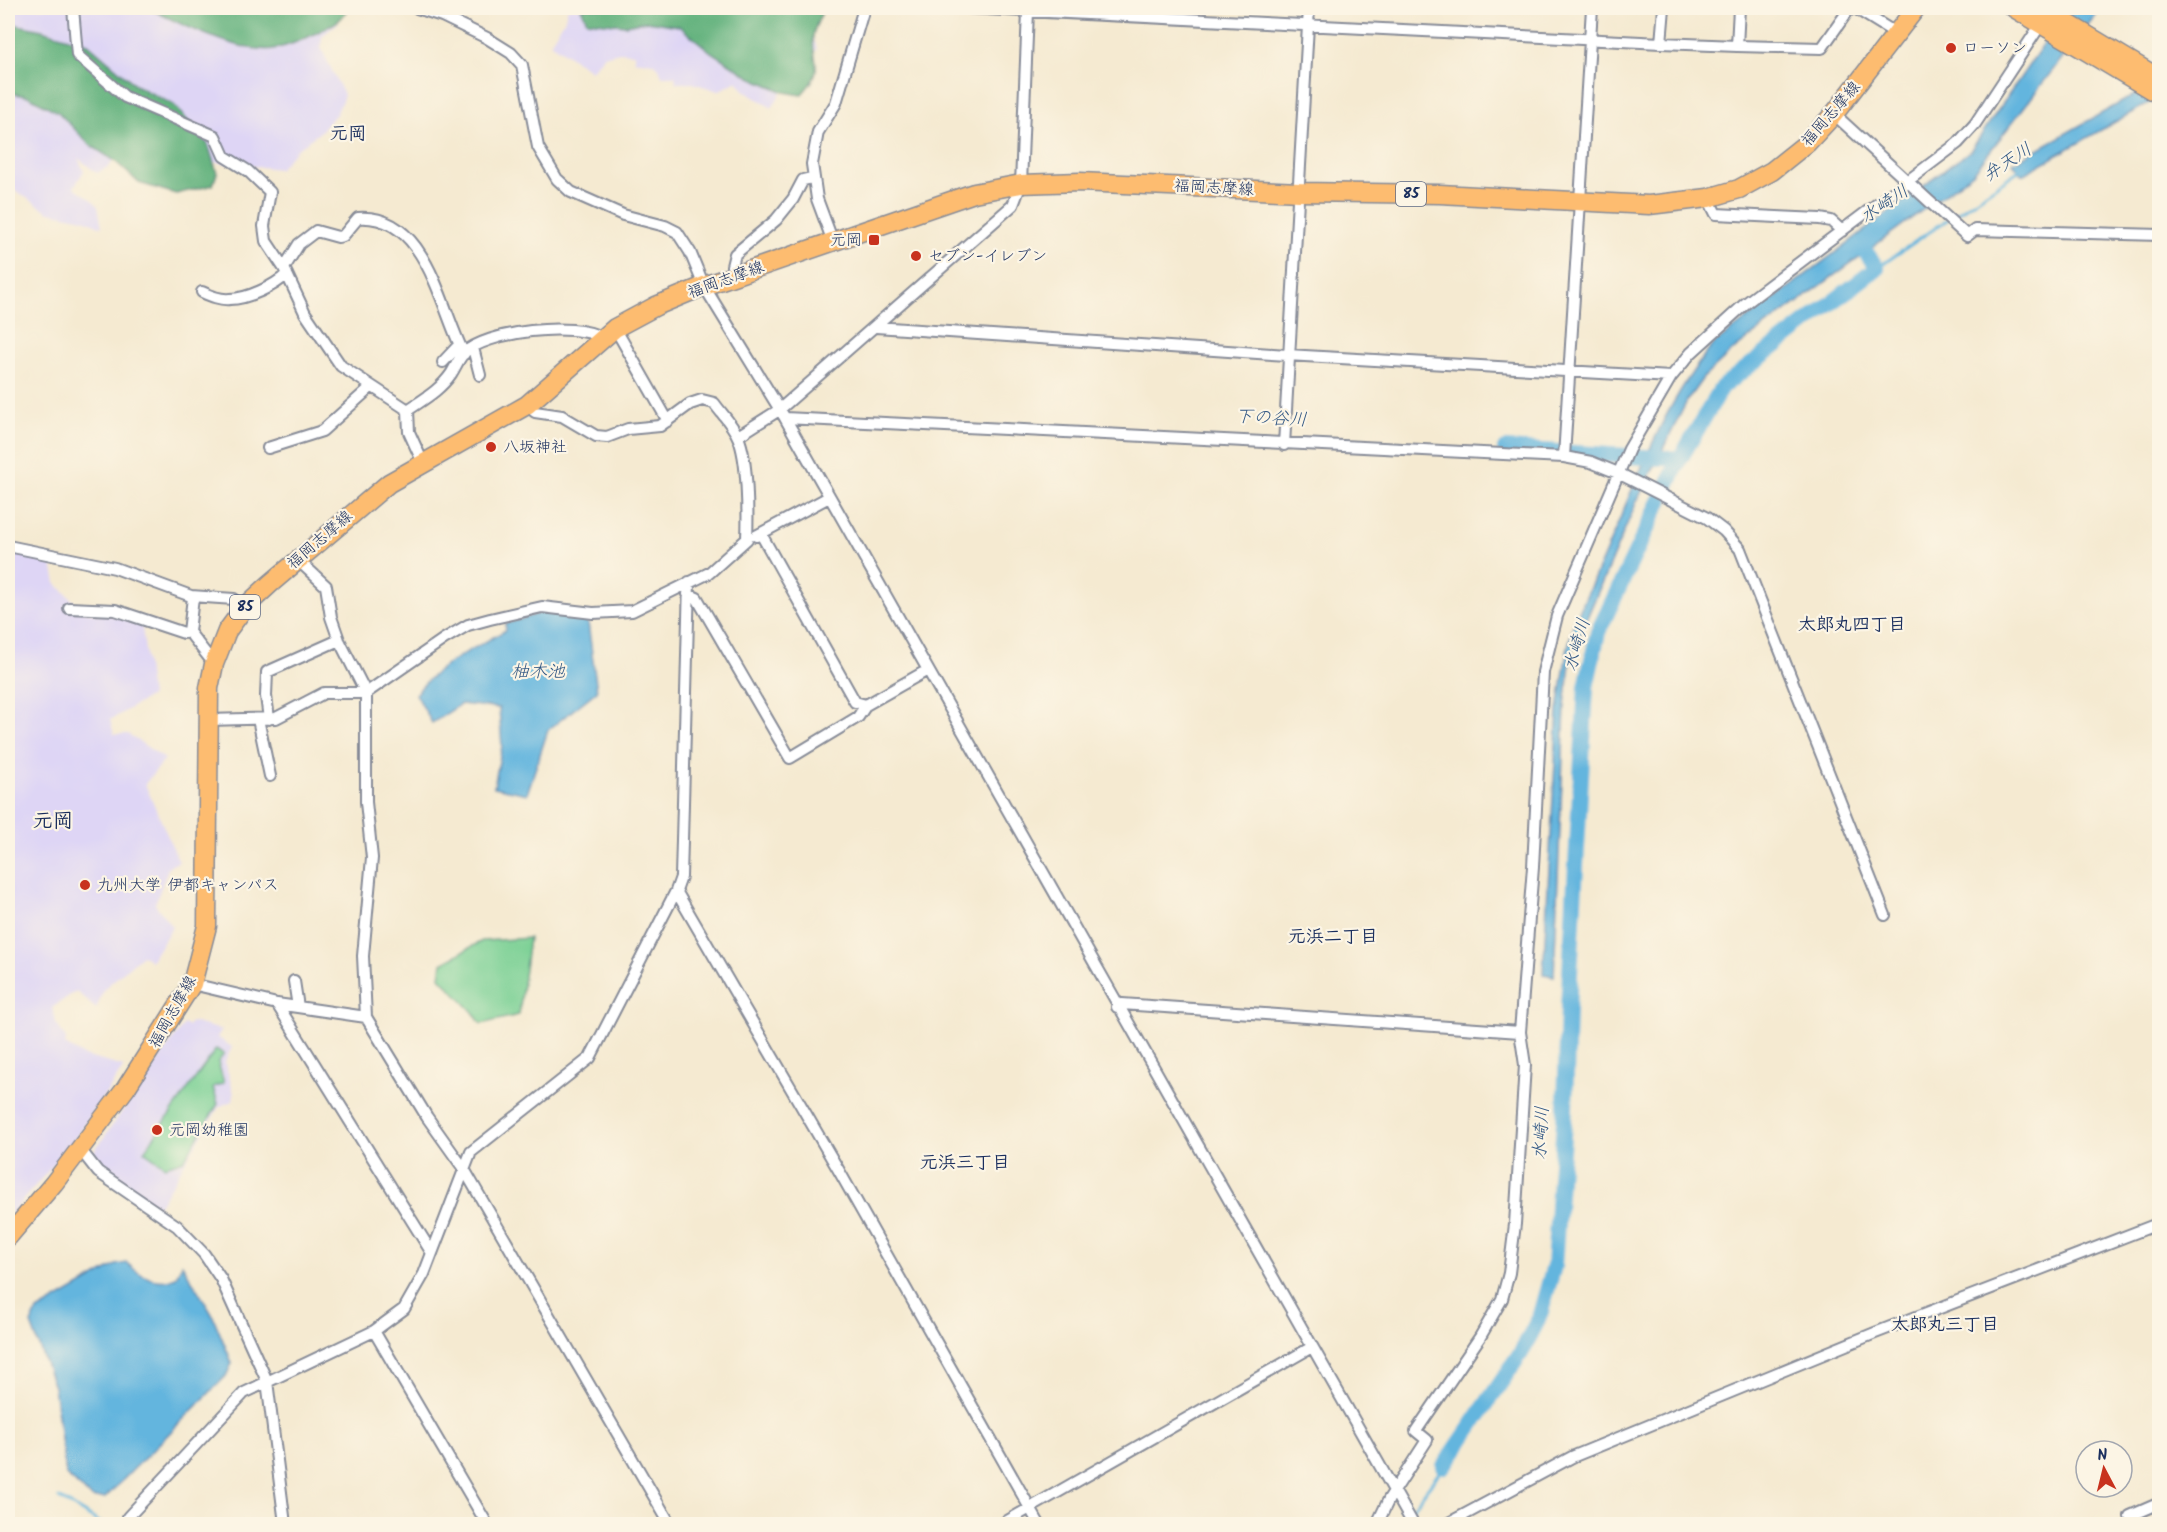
<svg xmlns="http://www.w3.org/2000/svg" width="2167" height="1532" viewBox="0 0 2167 1532" font-family="Kalam,'Klee One',sans-serif">
  <style>
    .built { fill: #ded5f5 }
    .green { fill: #7ad094; stroke: #4a8079; stroke-width: 1.5 }
    .forest { fill: #63b27e; stroke: #3f706e; stroke-width: 1.5 }
    .water { fill: #63b5de; stroke: #3f729e; stroke-width: 1.5 }
    .lines { fill: none; stroke-linecap: round; stroke-linejoin: round }
    .stream { stroke: #63b5de; stroke-width: 3 }
    .river { stroke: #63b5de; stroke-width: 16 }
    .minor-casing { stroke: #888c98; stroke-width: 14 }
    .primary-casing { stroke: #888c98; stroke-width: 21 }
    .minor { stroke: #fff; stroke-width: 10 }
    .primary { stroke: #fdbc70; stroke-width: 18 }
    .poi-dot { fill: #c8321e; stroke: #fcf5e5; stroke-width: 2 }
    .labels { text-anchor: middle; dominant-baseline: central; stroke-width: 4.5; stroke-linejoin: round; paint-order: stroke }
    .shield { fill: #fcf5e5; stroke: #5e6a86; stroke-width: 1.5 }
    .shield-label { font-size: 15px; font-weight: bold; fill: #1b2f5e }
    .poi-label { font-size: 16px; fill: #1b2f5e; stroke: #fcf5e5; text-anchor: start }
    .street-label { font-size: 16px; fill: #1b2f5e; stroke: #fcf5e5 }
    .neighbourhood-label { font-size: 18px; font-weight: bold; fill: #1b2f5e; stroke: #fcf5e5 }
    .water-label { font-size: 18px; font-style: italic; fill: #315784; stroke: #fcf5e5 }
    .quarter-label { font-size: 20px; font-weight: bold; fill: #1b2f5e; stroke: #fcf5e5 }
  </style>
  <rect width="100%" height="100%" fill="#fcf5e5"/>
  <filter id="ink" filterUnits="userSpaceOnUse"><feTurbulence type="fractalNoise" baseFrequency=".0167" numOctaves="2"/><feDisplacementMap in="SourceGraphic" scale="12" xChannelSelector="R" yChannelSelector="G"/><feConvolveMatrix kernelMatrix="1 2 1 2 8 2 1 2 1" color-interpolation-filters="sRGB"/></filter>
  <filter id="wash" filterUnits="userSpaceOnUse"><feTurbulence type="fractalNoise" baseFrequency=".008" numOctaves="4" result="noise"/><feDisplacementMap in="SourceGraphic" scale="24" xChannelSelector="R" yChannelSelector="G"/><feGaussianBlur stdDeviation="1.35" result="paint"/><feColorMatrix in="noise" values="0 0 0 0 0 0 0 0 0 0 0 0 0 0 0 0 0 1.4 0 .05"/><feComposite in="paint" operator="in"/></filter>
  <g filter="url(#wash)">
    <rect width="100%" height="100%" fill="#f5ead1"/>
    <path class="built" d="M8 8H346L337 24 322 36 321 48 344 95 337 113 320 132 296 150 279 169 117 152 110 166 97 173 78 158 84 171 74 187 94 201 98 207 102 227 84 219 49 212 8 186Z
      M568 8H810L802 21 813 35 817 49 814 53 807 48 772 108 745 91 737 81 718 91 693 83H676L675 76H662L659 68 653 63 635 61 634 53 619 52 604 56 591 71 550 43 564 21Z
      M8 549 51 559 56 583 75 603V610L141 620 151 696 110 720 114 734H128L165 759 145 784 179 862 169 866 155 904 172 927 151 961 142 955 104 989 96 1009 76 991 52 1008 56 1023 66 1039 65 1045 84 1056 124 1067 70 1146 8 1217Z
      M191 1022 222 1030 217 1037 232 1047 225 1062 234 1094 233 1101 219 1107 158 1207 101 1169 92 1154 184 1024 188 1026Z"/>
    <path class="green" d="M529 938 519 1015 481 1024 473 1012 440 977 442 963 482 941Z
      M216 1049 224 1054 218 1062 224 1083 213 1087 218 1104 184 1160 165 1166 144 1151Z"/>
    <path class="forest" d="M149 8H347C344 20 332 25 320 31 305 39 290 46 273 49 242 54 177 23 149 8Z
      M581 8H823C821 18 812 29 813 39 814 68 825 69 801 95L784 92 750 77 711 52 679 26 647 21 625 25 587 21Z
      M8 23 42 30 88 44 137 86 174 105 208 144 217 173 213 185 176 194 139 183 115 161 90 145 58 112 28 96 8 93Z"/>
    <path class="water" d="M2068 8H2101L1973 173 1736 348 1703 378 1688 399 1637 501 1571 655 1565 706 1554 976 1543 974 1558 710 1567 652 1573 626C1585 598 1598 570 1610 542 1639 474 1665 401 1714 344L1971 150Z
      M2159 81V97L2022 175 2013 163Z
      M544 612 585 619 588 623 597 691 548 730 527 794 494 787 502 746 499 708 461 704 432 723 416 694C436 665 476 648 506 630L505 624Z
      M127 1263C140 1276 158 1286 176 1277L182 1264 212 1314 232 1363 226 1376 105 1498H92L66 1475 54 1387 31 1324 37 1311 116 1265Z"/>
    <g class="lines">
      <path class="stream" d="M1877 268 2021 169
        M59 1498 102 1524
        M1409 1513 1444 1466"/>
      <path class="river" d="M1505 449 1680 459
        M1444 1466 1521 1353 1539 1318 1554 1266 1565 1107 1568 1009 1586 687 1598 632 1680 459 1722 387 1877 268 1861 245 1870 238"/>
    </g>
  </g>
  <g filter="url(#ink)">
    <g class="lines">
      <defs>
        <path id="minor" d="M73 8 77 55 125 97 215 136 224 156 248 171 270 192 264 226 266 241 284 268 305 313 341 366 408 410
          M417 8 442 16 487 38 511 53 522 65 538 147 557 179 571 192 623 215 665 226 677 232 690 252 704 286 785 418 1413 1524
          M967 8 1661 43
          M1664 8 1661 43 1737 46 1739 8
          M1855 8 1897 34
          M1737 46 1822 48 1850 8
          M1834 114 1967 236 1975 230 2160 235
          M1708 198 1716 214 1820 219 1831 221 1842 231
          M833 242 817 199 812 164 818 132 836 103 864 8
          M284 268 299 244 316 231 338 237 343 236 358 218C426 213 440 307 464 354
          M735 276 732 266 735 254 776 220 793 199 803 180 812 178
          M202 292C211 296 220 300 230 299 247 299 275 286 287 274
          M876 327 1287 355 1671 377
          M615 328 668 421
          M473 348 480 375
          M443 362 459 345
          M785 418 1564 457 1591 462 1618 473 1707 518 1724 531 1740 549 1885 915
          M738 436 779 410 1013 205 1021 184 1028 11
          M1284 445 1309 8
          M268 448 322 431 371 387
          M1564 457 1592 8
          M423 463 409 432 408 410C424 399 440 390 451 374 455 368 458 360 463 354 485 331 576 321 602 338
          M761 534 855 702 866 705
          M756 536 829 497
          M8 546 115 568 191 596 234 599 244 608
          M298 560 326 586 331 617 339 640 366 693V802L372 858 363 956 366 1017 427 1117 464 1169 670 1524
          M688 594 697 598 790 758 858 717 866 705 926 671
          M193 597 189 632 214 664
          M69 608 115 610 184 633 189 632
          M258 719 270 776
          M269 719 266 696 267 672 339 640
          M208 720 276 718 324 693H366L444 639 468 625 490 619 542 607 593 613 632 611 709 573 747 539C748 514 748 459 738 437 733 425 722 414 714 403L702 400 690 404 660 426 628 429 607 437 596 436 562 416 535 412 527 405
          M676 891 838 1169 1039 1524
          M294 981 298 1007
          M192 984 277 1004 366 1017
          M277 1004 432 1253
          M1117 1007 1122 1004 1520 1032
          M80 1149 98 1172 177 1226 204 1254 221 1279 267 1381 285 1524
          M374 1331 487 1524
          M2130 1516 2160 1503
          M127 1524 128 1517 244 1393 374 1331 404 1309 424 1274 471 1152 590 1058 676 891 681 877 689 582
          M1002 1524 1312 1347
          M1377 1524 1389 1499 1427 1440 1416 1431 1480 1337 1502 1299 1509 1273 1515 1224 1525 1065 1520 1032 1533 867 1543 672 1557 616 1629 449 1671 377 1691 353 1746 303 1958 143 1975 124 2041 24
          M1447 1524 1572 1457 1875 1333 2160 1223"/>
        <path id="primary" d="M2014 8 2160 95
          M2042 8 2160 79
          M8 1237 54 1183 126 1088 192 984 207 926 209 688 214 664 227 631 244 608 270 584 389 483 527 405 615 328 656 306 704 286 974 193 1021 184 1080 182 1299 192 1440 194 1649 205 1708 198 1739 189 1772 171 1807 143 1834 114 1916 8"/>
      </defs>
      <use href="#minor" class="minor-casing"/>
      <use href="#primary" class="primary-casing"/>
      <use href="#minor" class="minor"/>
      <use href="#primary" class="primary"/>
    </g>
  </g>
  <g class="poi-dot">
    <circle cx="1951" cy="48" r="6"/>
    <rect x="868" y="234" width="12" height="12" rx="3"/>
    <circle cx="916" cy="256" r="6"/>
    <circle cx="491" cy="447" r="6"/>
    <circle cx="85" cy="885" r="6"/>
    <circle cx="157" cy="1130" r="6"/>
  </g>
  <g class="labels">
    <g class="shield">
      <rect x="1396" y="182" width="30" height="24" rx="4.5"/>
      <rect x="230" y="595" width="30" height="24" rx="4.5"/>
    </g>
    <g class="shield-label">
      <text x="1411" y="194">85</text>
      <text x="245" y="607">85</text>
    </g>
    <g class="poi-label">
      <text x="1963" y="48">ローソン</text>
      <text x="862" y="240" text-anchor="end">元岡</text>
      <text x="928" y="256">セブン-イレブン</text>
      <text x="503" y="447">八坂神社</text>
      <text x="97" y="885">九州大学 伊都キャンパス</text>
      <text x="169" y="1130">元岡幼稚園</text>
    </g>
    <g class="street-label">
      <text transform="translate(1831 114) rotate(-49)">福岡志摩線</text>
      <text transform="translate(1214 188) rotate(3)">福岡志摩線</text>
      <text transform="translate(726 280) rotate(-20)">福岡志摩線</text>
      <text transform="translate(320 540) rotate(-41)">福岡志摩線</text>
      <text transform="translate(173 1012) rotate(-61)">福岡志摩線</text>
    </g>
    <g class="neighbourhood-label">
      <text x="348" y="134">元岡</text>
      <text x="1852" y="625">太郎丸四丁目</text>
      <text x="1333" y="937">元浜二丁目</text>
      <text x="965" y="1163">元浜三丁目</text>
      <text x="1945" y="1325">太郎丸三丁目</text>
    </g>
    <g class="water-label">
      <text transform="translate(2008 163) rotate(-33)">弁天川</text>
      <text transform="translate(1885 205) rotate(-34)">水崎川</text>
      <text transform="translate(1271 419) rotate(3)">下の谷川</text>
      <text transform="translate(1578 645) rotate(-74)">水崎川</text>
      <text x="538" y="672">柚木池</text>
      <text transform="translate(1542 1133) rotate(-87)">水崎川</text>
    </g>
    <g class="quarter-label">
      <text x="53" y="822">元岡</text>
    </g>
  </g>
  <rect width="2167" height="1532" fill="none" stroke="#fcf5e5" stroke-width="30"/>
  <g transform="translate(2104 1469) rotate(353)"><circle r="28" fill="#fcf5e5" stroke="#a2a6af" stroke-width="1.5"/>
  <path d="M0-4.5L10 22L0 15L-10 22Z" fill="#c8321e"/>
  <text y="-9" font-size="16" font-weight="bold" text-anchor="middle" fill="#1b2f5e">N</text>
  </g>
</svg>
